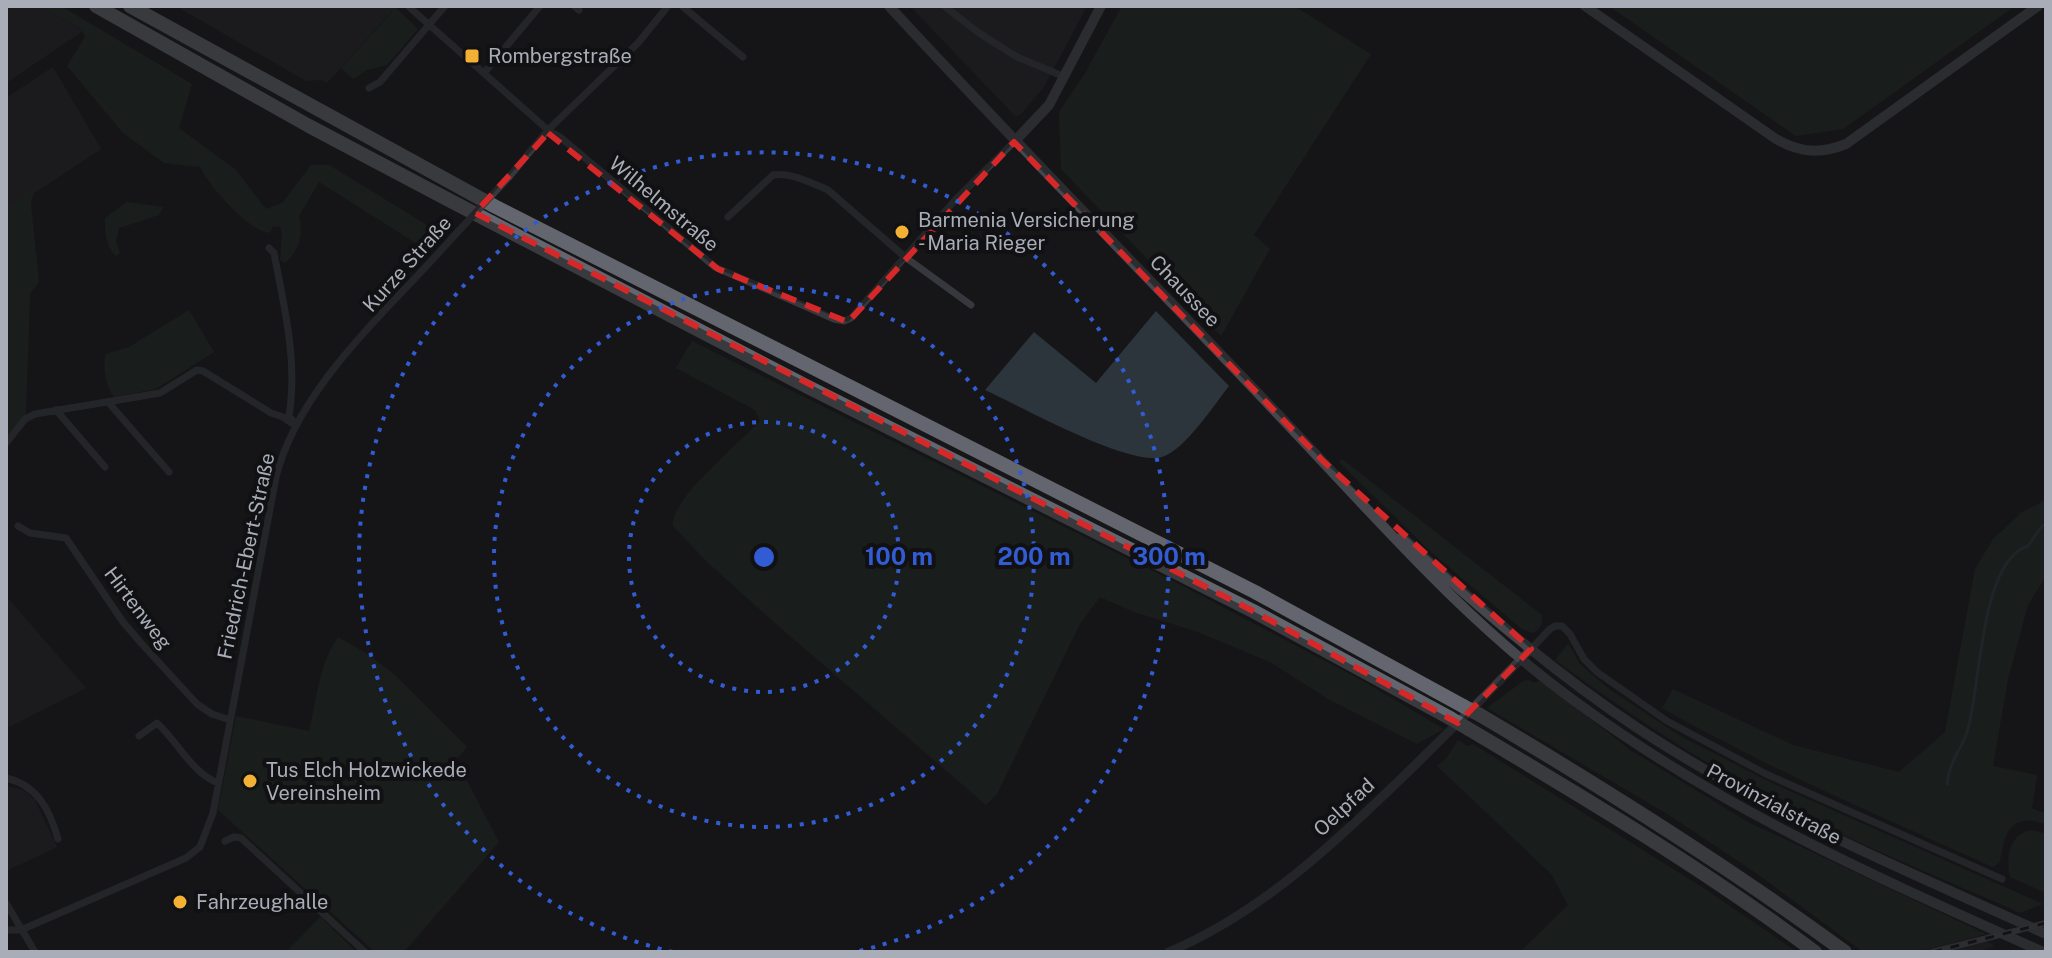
<svg xmlns="http://www.w3.org/2000/svg" width="2052" height="958" viewBox="0 0 2052 958" font-family="'Public Sans',sans-serif">
  <style>
    .built { fill: #222225 }
    .green { fill: #1e261f }
    .water { fill: #2c353c }
    .lines { fill: none; stroke-linecap: round; stroke-linejoin: round }
    .stream { stroke: #2c353c; stroke-width: 3 }
    .minor { stroke: #37383d; stroke-width: 7 }
    .tertiary { stroke: #37383d; stroke-width: 9 }
    .secondary { stroke: #45474d; stroke-width: 10 }
    .motorway { stroke: #63666e; stroke-width: 14 }
    .rail-casing { stroke: #4a4c52; stroke-width: 6 }
    .rail { stroke: #111113; stroke-width: 3; stroke-dasharray: 9; stroke-linecap: butt }
    .minor-bridge { stroke: #37383d; stroke-width: 7 }
    .motorway-bridge { stroke: #63666e; stroke-width: 14 }
    .marked { fill: none; stroke: #d62828; stroke-width: 6; stroke-dasharray: 16 10; stroke-linejoin: round }
    .ring { fill: none; stroke: #325cd3; stroke-width: 4; stroke-dasharray: 4 8 }
    .poi-dot { fill: #f2b134; stroke: #111113; stroke-width: 3 }
    .labels { text-anchor: middle; dominant-baseline: central; stroke-width: 8; stroke-linejoin: round; paint-order: stroke }
    .poi-label { font-size: 20px; fill: #a8adb8; stroke: #111113; text-anchor: start }
    .street-label { font-size: 20px; fill: #a8adb8; stroke: #111113 }
    .centre { fill: #325cd3; stroke: #111113; stroke-width: 4 }
    .ring-label { font-size: 24px; text-anchor: middle; font-weight: bold; fill: #325cd3; stroke: #111113; stroke-width: 8; stroke-linejoin: round; paint-order: stroke }
  </style>
  <rect width="100%" height="100%" fill="#161618"/>
  <path class="built" d="M6 6H39L83 31 6 83Z
    M176 6H386L392 11 327 83 321 80 306 81Z
    M910 6H1087L1044 87 1021 114 1016 117Z
    M53 67 101 149 6 212V98Z
    M6 596 86 688 9 727 6 716Z
    M6 786 24 790 35 800 57 847 6 871Z
    M1977 936 1995 946 1977 952H1914Z"/>
  <path class="green" d="M39 6H61L192 84 179 128 236 170 266 209 282 203 311 165H329L445 236 430 252 319 182 299 216C303 236 300 249 285 263L280 260 282 233 280 227 273 226 270 233C248 231 210 187 200 167L164 163 123 133 67 66 85 37 82 30Z
    M386 6H394L418 29 387 65 367 70 353 79 341 68 392 12Z
    M1122 6H1294L1371 54 1254 235 1270 249 1221 336 1061 169 1059 112 1084 75Z
    M1609 6H2015L1843 129 1796 136Z
    M31 188 34 190 31 204 39 282 30 294 26 414 6 436V209L25 196Z
    M127 202 163 207 159 215 119 228 116 242 120 253 116 256C106 248 105 231 105 218Z
    M189 310 214 352 156 389 114 397C106 387 102 365 106 354L129 347Z
    M692 341 1177 583 1363 681 1444 729 1417 744 1328 699 1270 662 1198 632 1134 612 1100 597 1080 624 997 794 986 805 775 623 707 562 673 526C669 500 741 442 760 421L755 410 676 368Z
    M1342 459 1542 615C1543 625 1540 629 1532 633L1522 629 1431 552 1339 462Z
    M2046 500V576L2028 605 2008 679 1993 766 2037 775 2032 808 2046 814V824C2010 813 2005 832 2000 862L1993 867C1882 817 1769 769 1662 708L1673 689 1793 745 1899 772 1945 732 1975 569 1993 539 2022 512Z
    M338 637 369 655 395 675 467 747 456 760 499 842 404 952H375L218 810 236 716 309 731C317 698 319 665 338 637Z
    M1568 643 1580 664 1609 689 1682 737 1772 783 2043 904 2020 913C1945 879 1865 848 1792 810 1709 767 1631 716 1555 660Z
    M1529 680 1534 683 1541 680 1630 750 1748 822 1986 934 1914 952H1863L1756 873 1669 815 1487 708 1523 681Z
    M1458 740 1468 746 1473 744 1702 887 1797 952H1520L1568 905 1551 874 1437 766 1446 759Z
    M2032 830 2046 834V893L2010 877C2005 857 2010 833 2032 830Z
    M320 917H321L356 952H286Z"/>
  <path class="water" d="M1156 311 1229 386C1214 405 1185 450 1162 457 1129 467 1020 406 985 390L1034 332 1096 383Z"/>
  <g class="lines">
    <path class="stream" d="M1947 784C1950 759 1960 753 1967 732 1981 690 1979 561 2028 546L2042 526 2046 524"/>
    <path class="minor" d="M408 6 548 130 560 137 715 267 834 319 844 321 851 318 956 199 1014 142
      M574 6 579 10
      M682 6 743 57
      M944 6 979 33 1017 57 1065 77
      M484 73 540 6
      M369 88 380 82 445 6
      M509 177 548 130 638 43 668 6
      M728 217 773 175C790 172 812 183 828 190L905 257 971 305
      M269 248 274 253C284 307 298 360 289 416L293 421
      M108 402 169 472
      M56 410 105 467
      M6 443 25 419 35 414 160 393 197 370 203 371 271 413 283 417 296 426
      M18 526 30 533 66 538 123 622 141 643 197 704 212 714 230 720
      M1531 649 1550 629 1555 626H1562L1570 634 1584 659 1597 672 1667 721 1766 774 2002 879
      M139 736 157 723C178 742 192 773 218 783
      M6 778C37 785 50 810 58 839
      M225 841 234 837 241 838 365 952
      M6 903 35 952
      M6 930H21L186 858 200 847 213 813 276 477C299 384 392 307 453 237"/>
    <path class="tertiary" d="M1169 952C1263 912 1338 840 1410 770 1451 730 1491 690 1531 649"/>
    <path class="secondary" d="M889 6C1014 142 1144 273 1271 407 1369 509 1461 619 1576 702 1723 810 1878 878 2043 952
      M1585 6 1776 139C1800 153 1821 154 1846 144L2038 6
      M1014 142 1049 105 1101 6
      M1402 537C1476 605 1552 671 1636 727 1764 812 1907 871 2046 934"/>
    <path class="motorway" d="M96 6 309 126 447 199 808 387 1253 611 1450 718
      M130 6 494 206 1255 592 1463 706
      M1480 715C1605 789 1728 866 1845 952
      M1467 728C1585 798 1704 869 1815 952"/>
    <defs>
      <path id="rail" d="M1933 952 2046 923"/>
    </defs>
    <use href="#rail" class="rail-casing"/>
    <use href="#rail" class="rail"/>
    <path class="minor-bridge" d="M453 237 509 177"/>
    <path class="motorway-bridge" d="M1463 706 1480 715
      M1450 718 1467 728"/>
  </g>
  <path d="M0 0H2052V958H0ZM548 133 718 269 848 322 1014 142 1323 461 1531 649 1458 723 1253 611 475 213Z" fill="#161618" fill-opacity=".55" fill-rule="evenodd"/>
  <path class="marked" d="M548 133 718 269 848 322 1014 142 1323 461 1531 649 1458 723 1253 611 475 213Z"/>
  <g class="ring">
    <circle cx="764" cy="557" r="135"/>
    <circle cx="764" cy="557" r="270"/>
    <path d="M673 952A405 405 0 1 1 855 952"/>
  </g>
  <g class="poi-dot">
    <rect x="464" y="48" width="16" height="16" rx="4"/>
    <circle cx="902" cy="232" r="8"/>
    <circle cx="250" cy="781" r="8"/>
    <circle cx="180" cy="902" r="8"/>
  </g>
  <g class="labels">
    <g class="poi-label">
      <text x="488" y="56">Rombergstraße</text>
      <text x="918" y="220">Barmenia Versicherung<tspan x="918" dy="23">- Maria Rieger</tspan></text>
      <text x="266" y="770">Tus Elch Holzwickede<tspan x="266" dy="23">Vereinsheim</tspan></text>
      <text x="196" y="902">Fahrzeughalle</text>
    </g>
    <g class="street-label">
      <text transform="translate(664 204) rotate(40)">Wilhelmstraße</text>
      <text transform="translate(407 264) rotate(-48)">Kurze Straße</text>
      <text transform="translate(1185 291) rotate(46)">Chaussee</text>
      <text transform="translate(246 556) rotate(-78)">Friedrich-Ebert-Straße</text>
      <text transform="translate(138 608) rotate(53)">Hirtenweg</text>
      <text transform="translate(1774 804) rotate(28)">Provinzialstraße</text>
      <text transform="translate(1344 807) rotate(-43)">Oelpfad</text>
    </g>
  </g>
  <circle cx="764" cy="557" r="12" class="centre"/>
  <g class="ring-label">
    <text x="899" y="565">100 m</text>
    <text x="1034" y="565">200 m</text>
    <text x="1169" y="565">300 m</text>
  </g>
  <rect width="2052" height="958" fill="none" stroke="#a8adb8" stroke-width="16"/>
</svg>
